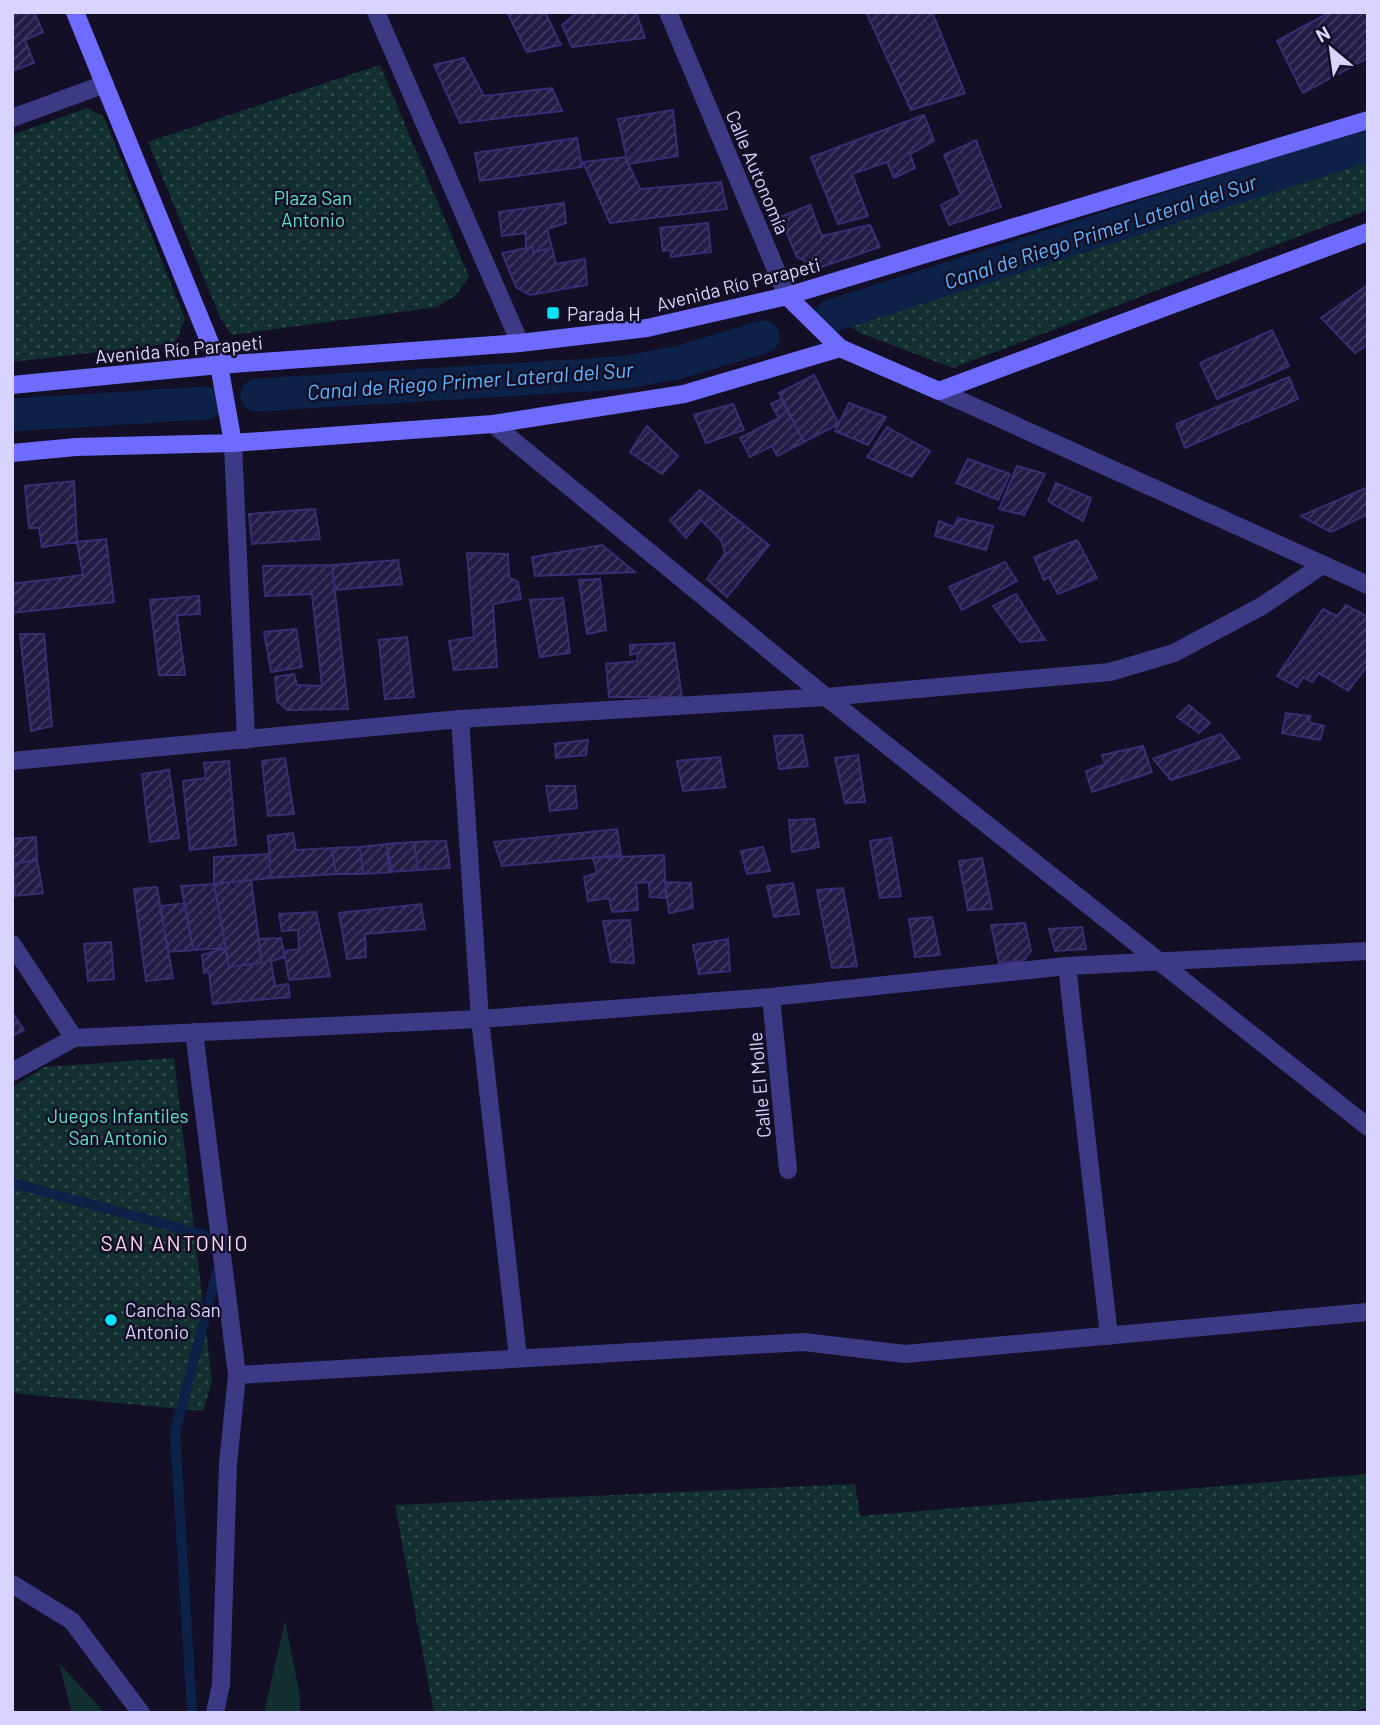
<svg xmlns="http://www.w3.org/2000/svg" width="1380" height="1725" viewBox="0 0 1380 1725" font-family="Barlow,sans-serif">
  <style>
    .green { fill: #12302f }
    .park { fill: url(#park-dots) }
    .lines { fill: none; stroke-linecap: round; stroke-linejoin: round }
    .stream { stroke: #0c2248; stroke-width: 10 }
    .canal { stroke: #0c2248; stroke-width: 33 }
    .building { fill: url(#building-hatch); stroke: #3b2d73; stroke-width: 2 }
    .street { stroke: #3d3a85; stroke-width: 18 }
    .secondary { stroke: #6f6bff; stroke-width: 18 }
    .poi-dot { fill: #00e5ff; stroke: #130f26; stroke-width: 2.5 }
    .labels { text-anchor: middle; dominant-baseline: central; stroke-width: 5; stroke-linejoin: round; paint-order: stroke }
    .street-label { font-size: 19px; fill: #d9d4ff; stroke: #130f26 }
    .park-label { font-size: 19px; fill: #5fe0c0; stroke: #130f26 }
    .poi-label { font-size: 19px; fill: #d9d4ff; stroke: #130f26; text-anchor: start }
    .water-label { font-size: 21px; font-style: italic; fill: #62b6ff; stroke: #130f26 }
    .neighbourhood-label { font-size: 21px; letter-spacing: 2px; fill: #ffd6f0; stroke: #130f26 }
  </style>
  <defs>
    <pattern id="park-dots" width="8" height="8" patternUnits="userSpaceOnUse" patternTransform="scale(1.75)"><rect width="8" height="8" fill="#12302f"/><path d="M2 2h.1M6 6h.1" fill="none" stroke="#344d4e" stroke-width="1.8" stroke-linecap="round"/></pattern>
    <pattern id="building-hatch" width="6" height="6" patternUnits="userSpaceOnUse" patternTransform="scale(1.75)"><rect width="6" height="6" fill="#241b47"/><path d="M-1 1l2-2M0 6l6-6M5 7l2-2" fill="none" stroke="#433b63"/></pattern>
  </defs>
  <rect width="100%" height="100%" fill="#130f26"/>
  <path class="green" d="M285 1621 300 1696V1713H264Z
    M59 1663 105 1713H72Z"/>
  <path class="park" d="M380 65 469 277 456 295 437 307 232 335 220 317 148 142Z
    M87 108 104 117 185 319 175 343 12 362V135Z
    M1368 137V210L953 368 860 333 820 306Z
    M174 1058 212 1381 203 1411 12 1393V1087L44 1067Z
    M1368 1474V1707L1349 1713H434L395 1505 855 1484 860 1516Z"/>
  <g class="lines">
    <path class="stream" d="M12 1183 202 1234 211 1241 220 1261 175 1432 192 1713"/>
    <path class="canal" d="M831 316 1368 145
      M257 395 620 373 676 363 763 337
      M12 415 206 403"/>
  </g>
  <path class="building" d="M23 12H34L43 32 25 40 34 63 12 71V17Z
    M507 12H545L561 45 527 52Z
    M578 12H636L645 38 572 47 562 25Z
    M866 12H932L965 93 911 110Z
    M1330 12H1368V58L1303 93 1277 41Z
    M464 58 484 96 552 88 562 111 460 123 434 65Z
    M673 110 678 156 628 164 618 119Z
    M924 115 934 141 910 154 915 168 894 178 887 162 852 174 868 216 838 224 811 157Z
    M577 138 582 167 480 181 475 153Z
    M976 140 1001 207 949 225 941 205 961 195 944 155Z
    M625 157 640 189 721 182 727 209 610 223 583 162Z
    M564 203 566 223 547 229 552 248 534 252 532 247 526 248V233L502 236 499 212Z
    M810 205 822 236 870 225 880 247 818 268 797 257 780 217Z
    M708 223 711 252 671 257 670 250 663 251 660 228Z
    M532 247 534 252 552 248 556 264 585 259 587 285 530 295 516 287 502 253Z
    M1368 285V344L1355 353 1321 318Z
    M1272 330 1289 366 1217 399 1200 363Z
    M814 375 839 424 804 442 779 393Z
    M1289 377 1298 399 1185 448 1176 424Z
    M781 399 804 442 777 456 772 446 750 457 740 438 779 418 771 404Z
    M849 403 886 417 868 445 835 431Z
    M733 404 744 430 706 443 694 415Z
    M647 426 678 456 662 474 630 452Z
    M887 427 930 451 912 477 867 457Z
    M968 459 1010 474 998 500 956 483Z
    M1017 466 1045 474 1024 515 999 509Z
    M74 481 77 542 42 547 39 528H29L25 486Z
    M1056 483 1091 498 1083 521 1048 501Z
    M1368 487V514L1331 532 1301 516Z
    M700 490 769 545 727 597 707 579 725 553 721 540 701 520 686 538 670 520Z
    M315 509 320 539 252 544 249 514Z
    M958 518 993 526 986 550 935 536 939 521 954 527Z
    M106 539 114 602 12 613V584L83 575 77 542Z
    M1077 540 1097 578 1058 594 1049 577 1044 580 1034 557Z
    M602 545 635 572 535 576 532 557Z
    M467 553 508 554 509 577 518 582 521 599 493 604 497 667 454 670 449 641 474 637Z
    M398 560 402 584 335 590 332 565Z
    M1005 562 1017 581 962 610 949 587Z
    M332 565 348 709 287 710 277 701 275 677 294 674 297 685 322 686 312 594 265 596 263 566Z
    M600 579 606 630 587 634 579 580Z
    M1016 594 1045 640 1020 642 993 606Z
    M199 596 200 614 177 615 185 675H159L150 600Z
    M563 598 570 653 540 657 530 600Z
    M1346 605 1368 617V665L1348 691 1319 673 1312 682 1303 677 1297 687 1277 676 1323 609 1337 616Z
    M296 629 302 667 271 672 264 632Z
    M20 634H44L52 726 31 731Z
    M407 637 414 697 385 699 379 640Z
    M674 643 682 697H609L606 664 637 661 638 653 630 655V645Z
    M1189 705 1210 723 1199 733 1177 717Z
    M1286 713 1310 716 1309 722 1324 726 1320 740 1282 733Z
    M1221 734 1240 758 1171 780 1153 759Z
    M802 735 808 766 779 769 774 736Z
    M588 740 586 755 556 758 555 744Z
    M1143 746 1152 772 1092 792 1086 771 1105 764 1102 755Z
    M858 755 865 802 845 803 835 758Z
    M720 757 725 787 683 791 677 761Z
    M285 758 294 814 268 816 262 761Z
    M229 761 236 845 190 850 183 781 206 778 204 763Z
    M169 770 179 838 150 842 142 774Z
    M546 786H575L577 808 550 811Z
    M814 819 819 847 792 852 789 820Z
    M617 829 621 855 502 866 494 842Z
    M293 833 296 850 332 848 336 874 271 878 268 836Z
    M36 837 37 860 12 864V839Z
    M891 838 901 896 880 898 870 841Z
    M446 841 450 868 418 870 414 842Z
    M414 842 418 870 389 872 387 844Z
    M387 844 392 872 363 874 360 847Z
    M360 847 363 874H336L332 848Z
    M763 847 770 871 747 874 741 851Z
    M269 854 271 878 214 884V857Z
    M664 855 666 898 650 897 649 882 636 883 638 910 612 912 609 898 588 901 584 877 597 873 593 858Z
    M982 858 992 909 968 910 959 861Z
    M37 860 43 893 15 896 12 864Z
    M251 880 262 963 229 967 214 884Z
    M665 882 691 883 693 908 669 913Z
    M793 883 799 914 774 917 767 886Z
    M214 884 226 948 193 950 181 886Z
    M157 887 173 978 146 981 134 889Z
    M843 888 857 966 832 968 817 890Z
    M185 903 193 950 168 952 160 906Z
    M421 904 425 929 365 934 366 957 347 959 339 913Z
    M316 912 330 976 289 980 284 951 299 949 298 930 282 931 279 914Z
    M932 917 940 955 915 957 909 919Z
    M630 920 634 963 611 962 603 921Z
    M1025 923 1031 951 1023 961 999 963 991 925Z
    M1082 927 1086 949 1055 951 1049 929Z
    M281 938 285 957 271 961 275 986 288 984 290 997 213 1004 209 972 204 973 202 955 226 948 229 967 262 963 259 939Z
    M728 939 730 971 699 974 693 945Z
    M111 942 114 979 88 981 84 944Z
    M12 1012 24 1030 12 1036Z"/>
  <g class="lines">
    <path class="street" d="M376 12 520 343
      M668 12 787 296
      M12 118 105 84
      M939 391 1368 585
      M493 424 826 697 1368 1127
      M233 443 246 740
      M460 719 480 1019 518 1357
      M12 761 460 719 826 697 1110 672 1174 653 1262 606 1321 566
      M12 944 74 1038 480 1019 771 997 1067 966 1368 951
      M1067 966 1109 1336
      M771 997 788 1170
      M194 1032 237 1375 228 1464 221 1684 215 1713
      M12 1072 74 1038
      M237 1375 804 1342 905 1354 1368 1312
      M12 1584 72 1621 141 1713"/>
    <path class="secondary" d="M75 12 219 365 233 443
      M787 296 840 348 939 391 1368 232
      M12 385 219 365 520 343 647 328 787 296 1368 120
      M12 453 76 447 233 443 493 424 684 394 840 348"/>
  </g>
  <g class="poi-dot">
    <rect x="546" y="306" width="14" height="14" rx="3.5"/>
    <circle cx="111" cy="1320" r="7"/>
  </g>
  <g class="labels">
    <g class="street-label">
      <text transform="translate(758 172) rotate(67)">Calle Autonomía</text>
      <text transform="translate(738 284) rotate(-14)">Avenida Río Parapeti</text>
      <text transform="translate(179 349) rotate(-5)">Avenida Río Parapeti</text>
      <text transform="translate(759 1085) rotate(-95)">Calle El Molle</text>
    </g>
    <g class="park-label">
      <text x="313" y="197">Plaza San<tspan x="313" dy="22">Antonio</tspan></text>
      <text x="118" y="1115">Juegos Infantiles<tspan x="118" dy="22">San Antonio</tspan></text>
    </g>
    <g class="poi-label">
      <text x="567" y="313">Parada H</text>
      <text x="125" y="1309">Cancha San<tspan x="125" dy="22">Antonio</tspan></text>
    </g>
    <g class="water-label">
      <text transform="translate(1100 231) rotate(-18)">Canal de Riego Primer Lateral del Sur</text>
      <text transform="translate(470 380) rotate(-4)">Canal de Riego Primer Lateral del Sur</text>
    </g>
    <g class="neighbourhood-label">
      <text x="175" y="1242">SAN ANTONIO</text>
    </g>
  </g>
  <rect width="1380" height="1725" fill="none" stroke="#d9d4ff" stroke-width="28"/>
  <g transform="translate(1331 49) rotate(331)" stroke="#130f26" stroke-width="5" paint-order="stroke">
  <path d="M0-5L12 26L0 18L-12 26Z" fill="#d9d4ff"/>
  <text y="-10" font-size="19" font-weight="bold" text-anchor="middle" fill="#d9d4ff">N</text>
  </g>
</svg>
